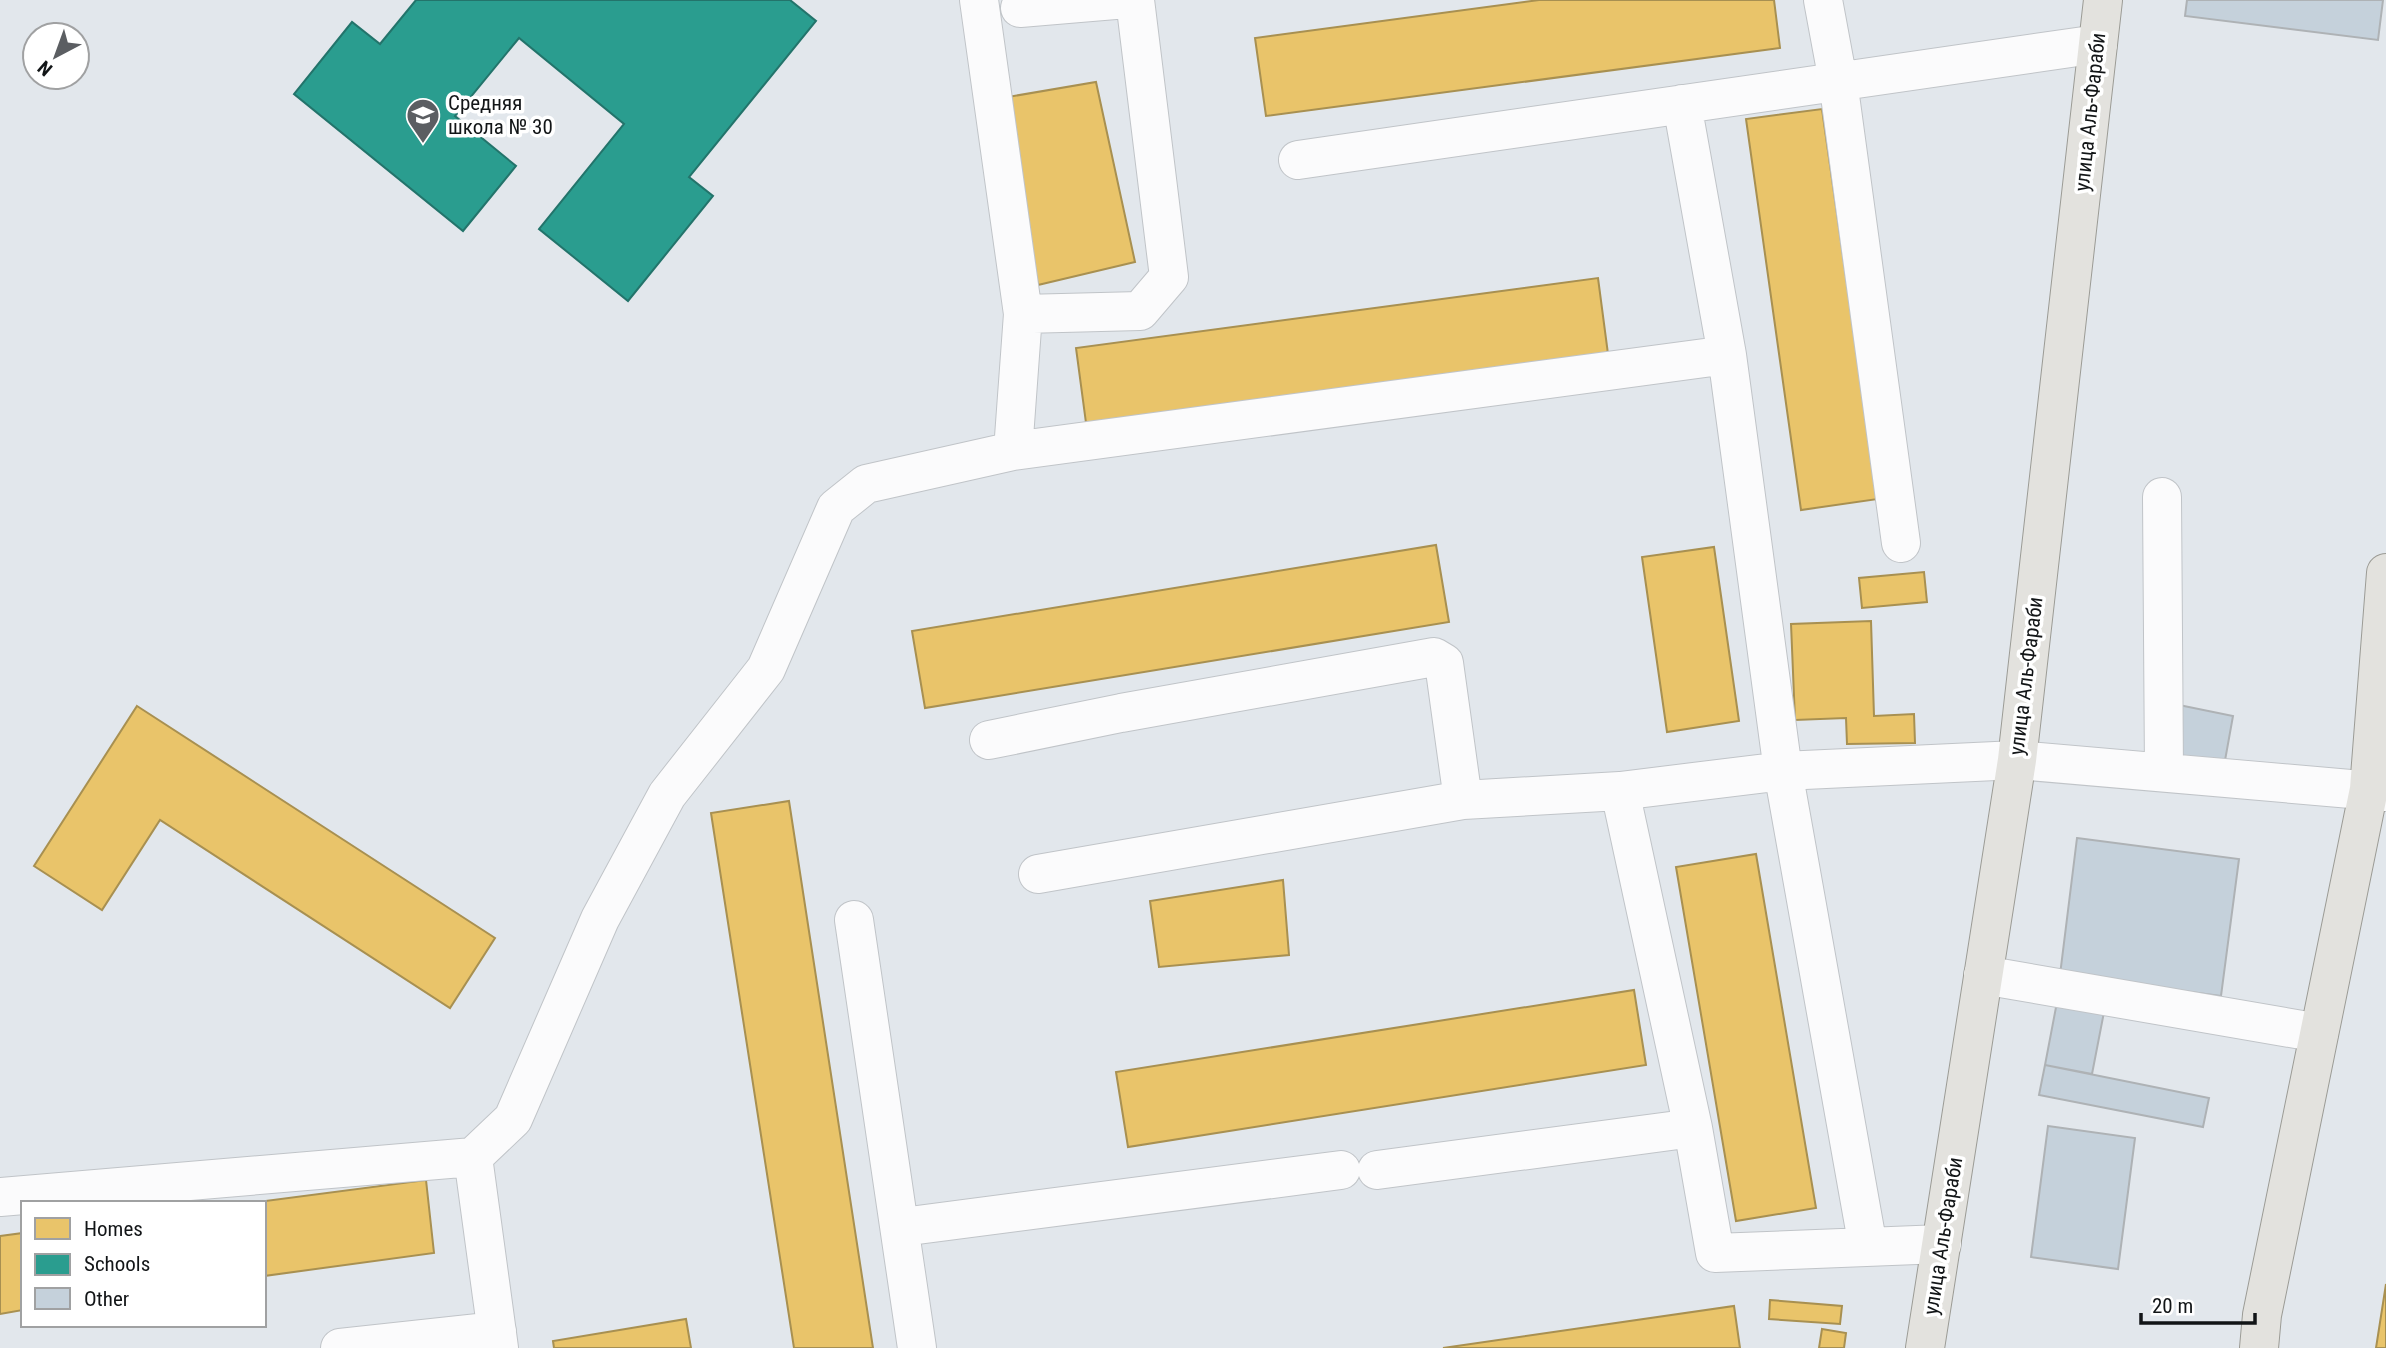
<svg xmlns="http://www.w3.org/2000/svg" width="2386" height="1348" viewBox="0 0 2386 1348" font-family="'Roboto Condensed',sans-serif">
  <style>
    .homes { fill: #e9c46a; stroke: #a89051; stroke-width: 2 }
    .schools { fill: #2a9d8f; stroke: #23746b; stroke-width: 2 }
    .building { fill: #c5d1db; stroke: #aeb2b5; stroke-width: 2 }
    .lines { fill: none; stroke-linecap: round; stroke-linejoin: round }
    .minor-casing { stroke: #c0c4c8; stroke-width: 40 }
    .major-casing { stroke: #9b9b95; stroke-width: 40 }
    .minor { stroke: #fbfbfc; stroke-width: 38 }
    .major { stroke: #e3e2de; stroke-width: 38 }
    .labels { text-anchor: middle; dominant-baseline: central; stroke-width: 7; stroke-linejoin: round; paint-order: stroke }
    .poi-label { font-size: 21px; fill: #121517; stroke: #fff; text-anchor: start }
    .street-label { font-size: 21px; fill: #121517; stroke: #fff }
  </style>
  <rect width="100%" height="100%" fill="#e2e7ec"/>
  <path class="homes" d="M1539 0H1774L1780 48 1266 116 1255 38Z
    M1096 82 1135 262 1038 285 1002 98Z
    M1822 109 1878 499 1801 510 1746 119Z
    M1598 278 1608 354 1086 423 1076 348Z
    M1436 545 1449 622 925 708 912 631Z
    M1714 547 1739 721 1667 732 1642 557Z
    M1924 572 1927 602 1862 608 1859 578Z
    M1871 621 1874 716 1914 714 1915 743 1847 744 1846 718 1795 720 1791 624Z
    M137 706 495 938 450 1008 160 820 102 910 34 866Z
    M789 801 873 1348H794L711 813Z
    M1756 854 1816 1208 1736 1221 1676 867Z
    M1283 880 1289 955 1159 967 1150 901Z
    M1634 990 1646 1065 1128 1147 1116 1072Z
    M426 1180 434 1253 264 1276V1203H251Z
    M23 1233V1310L0 1314V1236Z
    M2386 1284V1348H2376Z
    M1770 1300 1842 1306 1840 1324 1769 1319Z
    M1734 1306 1740 1348H1443Z
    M686 1319 691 1348H554L553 1341Z
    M1822 1329 1846 1333 1844 1348H1819Z"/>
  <path class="schools" d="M416 0H790L816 21 689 177 713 196 628 301 539 229 624 124 519 38 455 116 516 166 463 231 294 94 352 22 380 44Z"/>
  <path class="building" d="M2187 0H2383L2378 40 2185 16Z
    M2179 705 2233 716 2224 766 2170 755Z
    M2077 838 2239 859 2221 996 2060 975Z
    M2057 1002 2104 1012 2092 1074 2045 1065Z
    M2045 1065 2209 1098 2203 1127 2039 1095Z
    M2048 1126 2135 1138 2118 1269 2031 1257Z"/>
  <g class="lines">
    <defs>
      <path id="minor" d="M1823 0 1838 81 1901 543
        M1020 8 1115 0
        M1682 104 1727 355 1783 771 1868 1247
        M1298 160 2098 44
        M1023 314 1140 311 1169 277 1135 0
        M1013 451 1727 355
        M2162 497 2164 772
        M989 740 1121 713 1434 657 1444 663 1463 800 1620 791 1783 771 2017 760 2386 792
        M1620 791 1693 1128 1715 1253 1942 1244
        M1038 874 1463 800
        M854 920 917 1348
        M1983 975 2319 1033
        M473 1157 499 1348
        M1377 1170 1693 1128
        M0 1197 473 1157 513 1119 600 919 667 795 766 669 836 508 866 484 1013 451 1023 314 979 0
        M902 1227 1341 1170
        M340 1348 497 1331"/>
      <path id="major" d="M1925 1348 2017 760 2103 0
        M2259 1348 2262 1315 2369 789 2386 573"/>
    </defs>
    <use href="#minor" class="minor-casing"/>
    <use href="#major" class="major-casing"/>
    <use href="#minor" class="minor"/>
    <use href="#major" class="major"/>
  </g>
  <defs>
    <symbol id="school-pin" viewBox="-11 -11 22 30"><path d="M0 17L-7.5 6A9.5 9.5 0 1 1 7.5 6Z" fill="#5b5e62" stroke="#fff"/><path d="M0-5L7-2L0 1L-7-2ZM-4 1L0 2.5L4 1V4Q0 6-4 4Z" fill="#fff"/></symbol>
  </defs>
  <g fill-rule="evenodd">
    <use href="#school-pin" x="404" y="96" width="38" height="52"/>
  </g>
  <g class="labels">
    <g class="poi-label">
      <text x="448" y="103">Средняя<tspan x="448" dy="24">школа № 30</tspan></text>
    </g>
    <g class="street-label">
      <text transform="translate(2090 112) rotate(-84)">улица Аль-Фараби</text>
      <text transform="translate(2026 676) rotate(-83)">улица Аль-Фараби</text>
      <text transform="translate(1943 1236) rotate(-81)">улица Аль-Фараби</text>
    </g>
  </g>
  <rect x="21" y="1201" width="245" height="126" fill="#ffffff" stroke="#a0a1a2" stroke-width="2"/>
  <rect x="35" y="1218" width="35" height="21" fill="#e9c46a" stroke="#a0a1a2" stroke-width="2"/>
  <text x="84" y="1236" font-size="21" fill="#121517">Homes</text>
  <rect x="35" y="1254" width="35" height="21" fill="#2a9d8f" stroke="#a0a1a2" stroke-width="2"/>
  <text x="84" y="1271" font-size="21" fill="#121517">Schools</text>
  <rect x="35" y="1288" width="35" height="21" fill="#c5d1db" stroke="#a0a1a2" stroke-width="2"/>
  <text x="84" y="1306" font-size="21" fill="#121517">Other</text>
  <g transform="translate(56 56) rotate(221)"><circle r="33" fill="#ffffff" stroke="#a0a1a2" stroke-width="2"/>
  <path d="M0-5L12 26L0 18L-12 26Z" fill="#5b5e62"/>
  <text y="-10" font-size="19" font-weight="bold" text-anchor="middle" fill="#121517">N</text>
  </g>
  <path d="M2141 1313v10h114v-10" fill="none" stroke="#121517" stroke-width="3.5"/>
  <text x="2152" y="1313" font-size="21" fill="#121517" stroke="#ffffff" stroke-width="5" paint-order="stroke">20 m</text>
</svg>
